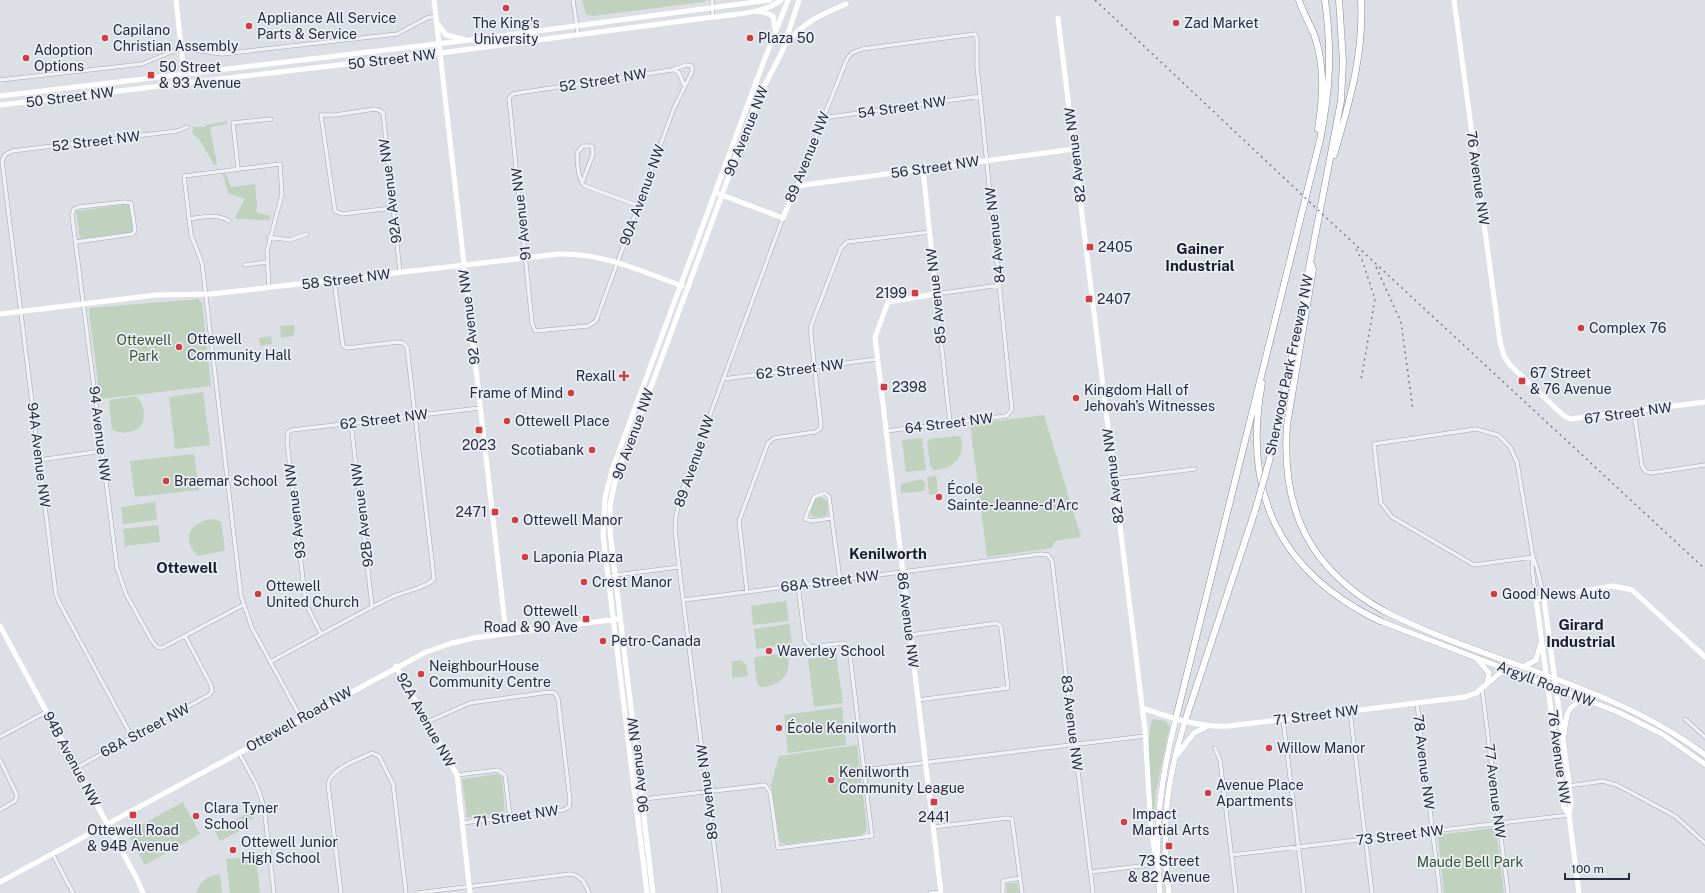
<svg xmlns="http://www.w3.org/2000/svg" width="1705" height="893" viewBox="0 0 1705 893" font-family="'Public Sans',sans-serif">
  <style>
    .green { fill: #c0d1be }
    .lines { fill: none; stroke-linecap: round; stroke-linejoin: round }
    .street-casing { stroke: #a2a6b1; stroke-width: 4.5 }
    .primary-casing { stroke: #9ca2b3; stroke-width: 6 }
    .highway-casing { stroke: #848b9e; stroke-width: 7 }
    .street { stroke: #eff1f5; stroke-width: 3.5 }
    .secondary { stroke: #fff; stroke-width: 5 }
    .primary { stroke: #fff; stroke-width: 5.5 }
    .highway { stroke: #fff; stroke-width: 6 }
    .rail { stroke: #767d91; stroke-width: 1.5; stroke-dasharray: 2 4; stroke-linecap: butt }
    .highway-bridge-casing { stroke: #848b9e; stroke-width: 7; stroke-linecap: butt }
    .highway-bridge { stroke: #fff; stroke-width: 6 }
    .poi-dot { fill: #d03e41; stroke: #eceef5; stroke-width: 1.5 }
    .labels { text-anchor: middle; dominant-baseline: central; stroke-width: 3.5; stroke-linejoin: round; paint-order: stroke }
    .poi-label { font-size: 14px; fill: #262c3e; stroke: #eceef5; text-anchor: start }
    .street-label { font-size: 14px; fill: #262c3e; stroke: #eceef5 }
    .park-label { font-size: 14px; fill: #355933; stroke: #eceef5 }
    .neighbourhood-label { font-size: 15px; font-weight: bold; fill: #191d2e; stroke: #eceef5 }
  </style>
  <rect width="100%" height="100%" fill="#dddfe7"/>
  <path class="green" d="M582 0H706L703 2 593 16 586 14Z
    M227 121V124L210 127 217 164 214 165 200 140 192 133 193 127H206V125Z
    M225 171 231 187 255 184 257 205 256 212 271 216 270 220 237 219 235 217 245 199 228 193 222 172Z
    M129 204 133 232 80 239 76 211Z
    M198 299 202 303 211 386 100 399 89 311 90 308Z
    M294 325 295 331 293 336 281 338 280 326Z
    M271 336 272 344 260 346 259 338Z
    M203 392 210 445 175 449 169 397Z
    M136 396C144 404 147 416 141 426 132 434 122 434 112 430L109 402 111 400Z
    M1044 415 1081 537 1055 541 1052 548 987 557 970 424Z
    M955 436 961 437C966 457 952 470 933 470L930 465 927 442 930 439Z
    M922 438 926 470 906 472 902 440Z
    M194 454 199 490 135 497 130 461Z
    M936 476 938 494 929 495 927 477Z
    M922 479 926 484 924 491 901 493V484Z
    M819 497 823 498 827 501 828 512 825 516 813 517 809 511 815 500Z
    M155 502 157 520 123 524 121 507Z
    M214 519 221 522 225 549 223 551 198 556C180 538 190 521 214 519Z
    M158 525 160 542 125 546 123 529Z
    M786 601 789 621 753 625 751 606Z
    M789 624 792 644 756 649 754 629Z
    M781 654H788C792 675 779 687 760 687L757 683 754 660 756 657Z
    M836 655 843 703 814 707 808 659Z
    M741 660 747 666 748 676 732 678V661Z
    M842 707 846 745 788 753 784 715Z
    M1153 719 1165 721 1170 726 1156 791 1153 827C1151 811 1145 726 1153 719Z
    M857 745 867 828 865 833 861 835 785 844 780 842 771 785 779 756Z
    M498 774 502 777 505 813 467 818 462 779Z
    M183 802 200 834 145 865 127 833Z
    M251 811 254 818 241 825 243 829 220 841 215 831Z
    M1493 828 1496 830 1504 893H1444L1438 837 1439 835Z
    M256 856 260 893H230L226 859Z
    M220 874 222 893H196C200 881 207 876 220 874Z
    M1008 883H1017L1019 893H1007L1006 886Z"/>
  <g class="lines">
    <defs>
      <path id="street" d="M573 0 578 34
        M712 0 713 17
        M686 65 692 66V72L674 108 596 321 588 326 535 331 532 323 509 98 513 94 518 93 672 70Z
        M673 69 679 73 684 85
        M0 80 142 64 181 48 222 54 397 34 427 18 436 16
        M823 118 981 96
        M238 168 233 123 271 119
        M582 183 593 154 592 146H583L577 153C578 164 577 178 585 186L639 206
        M796 186 847 59 852 53 862 49 975 34 977 39V66L1012 410 1006 416 886 431
        M392 208 342 214 335 211 321 115H335L375 109 381 111 383 113 400 272
        M189 219C203 217 217 213 229 221
        M269 237 290 240 307 234
        M76 242 133 234 135 230 131 203 125 202 79 207 74 209 72 215 117 568 126 594 152 641 157 647 162 648 243 605
        M245 265 267 262
        M269 288 267 251 282 194 280 164 184 176 191 235 202 263 241 596 252 628 301 718
        M723 379 877 359
        M1634 412 1642 466 1645 471 1651 473 1705 465
        M351 423 372 606
        M950 423 936 294 1000 285
        M39 460 102 451
        M1113 479 1195 469
        M831 518 813 521 805 519 814 497 825 493 829 497 840 580
        M1533 557 1474 565 1392 517 1381 503 1374 444 1476 429 1498 435 1510 447 1517 462 1533 557 1537 568 1544 598
        M1533 558 1532 568 1536 599
        M608 576 679 567
        M747 592 739 521 768 443 774 438 815 432 820 429 821 424 811 336V326L841 248 847 242 930 232
        M684 600 1041 554 1048 555 1052 561 1093 893
        M321 634 307 606 305 597 287 442 288 432 292 430 480 408
        M910 635 997 623 1001 627 1008 688 918 700
        M270 662C311 640 351 617 392 597 403 592 428 587 434 579L407 347 403 343 398 342 347 348 343 346 334 280
        M1482 689 1508 893
        M1417 703 1440 893
        M1350 711 1372 893
        M1283 719 1304 893
        M1685 719 1705 737
        M427 722 470 703 549 692 555 693 558 699 570 800 569 807 563 810 462 823
        M0 737 46 712
        M132 737 60 604 56 595 2 161 5 155 12 151 177 131 187 127
        M1215 748 1220 760 1236 893
        M239 753 257 786 264 807 274 893
        M0 760 17 795 15 801 0 810
        M76 768 209 695 212 691 211 685 185 636
        M864 770 1145 736
        M457 775 498 770 505 775 510 817
        M1562 787 1603 781 1617 785 1675 816 1705 843
        M635 800 765 785 770 792 778 848 872 836 849 648 844 643 811 647 805 641 798 585
        M933 827 1007 818 1012 819 1022 893
        M52 853 73 893
        M1231 855 1569 815
        M1091 872 1157 864
        M341 893 328 784C331 768 358 760 372 753L379 756 393 784 406 893
        M417 893 570 874C581 875 585 883 589 893
        M720 893 679 567 675 529 676 516 681 493 783 218
        M930 893 941 892
        M1003 893V881L1020 878"/>
      <path id="primary" d="M1384 611C1488 664 1610 683 1705 755
        M1380 621 1618 712 1662 734 1705 764
        M1477 659 1489 673 1487 684
        M1523 667 1536 660 1542 639
        M1487 684 1501 672 1511 671
        M1563 739C1567 719 1563 708 1584 699
        M1177 755 1194 733 1208 726
        M1160 893C1153 833 1161 777 1176 718
        M1169 893C1161 828 1166 783 1185 721"/>
      <path id="highway" d="M1299 0C1303 13 1310 24 1315 37 1325 68 1323 98 1318 129
        M1334 155C1349 103 1364 55 1361 0
        M1311 264 1313 269 1287 425C1281 509 1309 569 1384 611
        M1262 383C1242 492 1278 572 1380 621
        M1273 447 1291 362 1341 101 1343 61 1339 0
        M1176 718 1320 140C1330 91 1332 50 1325 0
        M1185 721 1255 511"/>
    </defs>
    <use href="#street" class="street-casing"/>
    <use href="#primary" class="primary-casing"/>
    <use href="#highway" class="highway-casing"/>
    <use href="#street" class="street"/>
    <path class="secondary" d="M176 0 185 83
      M434 0 506 633
      M1454 0 1500 342 1504 356 1510 365 1564 416 1571 419 1705 402
      M757 11 766 13 773 16 775 29
      M1058 18 1145 730 1151 828 1156 859
      M438 24 446 35 463 39
      M786 44C802 23 822 14 846 4
      M0 96 470 40 770 0
      M0 105 440 53 713 17C734 14 764 14 781 0
      M923 169 936 294 888 302 875 337 941 893
      M719 194 783 218 796 186 1074 149
      M0 314 156 295 211 294 264 288 559 254C603 253 641 271 682 286
      M1544 599 1569 785 1571 805 1569 815 1579 893
      M0 626 136 877 143 893
      M396 666 457 775 470 893
      M1142 708C1170 717 1199 728 1229 726L1465 697 1476 693 1487 684
      M1569 815 1564 807 1536 599 1613 586 1632 590 1705 657
      M0 882 426 652 452 643 474 638 617 619
      M647 893 603 536 605 498 612 470 762 66 788 0
      M653 893 610 531V505L617 472 634 433 757 100 782 52 799 0"/>
    <use href="#primary" class="primary"/>
    <use href="#highway" class="highway"/>
    <path class="rail" d="M1095 0 1332 223 1705 569
      M1356 249 1362 260 1375 299 1361 380
      M1376 267 1401 322 1413 411"/>
    <defs>
      <path id="highway-bridge" d="M1255 511 1273 447"/>
    </defs>
    <use href="#highway-bridge" class="highway-bridge-casing"/>
    <use href="#highway-bridge" class="highway-bridge"/>
  </g>
  <g class="poi-dot">
    <circle cx="506" cy="8" r="4"/>
    <circle cx="1176" cy="23" r="4"/>
    <circle cx="249" cy="26" r="4"/>
    <circle cx="105" cy="38" r="4"/>
    <circle cx="750" cy="38" r="4"/>
    <circle cx="26" cy="58" r="4"/>
    <rect x="147" y="71" width="8" height="8" rx="2"/>
    <rect x="1086" y="243" width="8" height="8" rx="2"/>
    <rect x="911" y="289" width="8" height="8" rx="2"/>
    <rect x="1085" y="295" width="8" height="8" rx="2"/>
    <circle cx="1581" cy="328" r="4"/>
    <circle cx="179" cy="347" r="4"/>
    <path d="M622 370h4v4h4v4h-4v4h-4v-4h-4v-4h4z"/>
    <rect x="1518" y="377" width="8" height="8" rx="2"/>
    <rect x="880" y="383" width="8" height="8" rx="2"/>
    <circle cx="571" cy="393" r="4"/>
    <circle cx="1076" cy="398" r="4"/>
    <circle cx="507" cy="421" r="4"/>
    <rect x="475" y="426" width="8" height="8" rx="2"/>
    <circle cx="592" cy="450" r="4"/>
    <circle cx="166" cy="481" r="4"/>
    <circle cx="939" cy="497" r="4"/>
    <rect x="491" y="508" width="8" height="8" rx="2"/>
    <circle cx="515" cy="520" r="4"/>
    <circle cx="525" cy="557" r="4"/>
    <circle cx="584" cy="582" r="4"/>
    <circle cx="258" cy="594" r="4"/>
    <circle cx="1494" cy="594" r="4"/>
    <rect x="582" y="615" width="8" height="8" rx="2"/>
    <circle cx="603" cy="641" r="4"/>
    <circle cx="769" cy="651" r="4"/>
    <circle cx="421" cy="674" r="4"/>
    <circle cx="779" cy="728" r="4"/>
    <circle cx="1269" cy="748" r="4"/>
    <circle cx="831" cy="780" r="4"/>
    <circle cx="1208" cy="793" r="4"/>
    <rect x="930" y="798" width="8" height="8" rx="2"/>
    <rect x="129" y="811" width="8" height="8" rx="2"/>
    <circle cx="196" cy="816" r="4"/>
    <circle cx="1124" cy="822" r="4"/>
    <rect x="1165" y="842" width="8" height="8" rx="2"/>
    <circle cx="233" cy="850" r="4"/>
  </g>
  <g class="labels">
    <g class="poi-label">
      <text x="257" y="18">Appliance All Service<tspan x="257" dy="16">Parts &amp; Service</tspan></text>
      <text x="506" y="23" text-anchor="middle">The King's<tspan x="506" dy="16">University</tspan></text>
      <text x="1184" y="23">Zad Market</text>
      <text x="113" y="30">Capilano<tspan x="113" dy="16">Christian Assembly</tspan></text>
      <text x="758" y="38">Plaza 50</text>
      <text x="34" y="50">Adoption<tspan x="34" dy="16">Options</tspan></text>
      <text x="159" y="67">50 Street<tspan x="159" dy="16">&amp; 93 Avenue</tspan></text>
      <text x="1098" y="247">2405</text>
      <text x="907" y="293" text-anchor="end">2199</text>
      <text x="1097" y="299">2407</text>
      <text x="1589" y="328">Complex 76</text>
      <text x="187" y="339">Ottewell<tspan x="187" dy="16">Community Hall</tspan></text>
      <text x="1530" y="373">67 Street<tspan x="1530" dy="16">&amp; 76 Avenue</tspan></text>
      <text x="616" y="376" text-anchor="end">Rexall</text>
      <text x="892" y="387">2398</text>
      <text x="1084" y="390">Kingdom Hall of<tspan x="1084" dy="16">Jehovah's Witnesses</tspan></text>
      <text x="563" y="393" text-anchor="end">Frame of Mind</text>
      <text x="515" y="421">Ottewell Place</text>
      <text x="479" y="445" text-anchor="middle">2023</text>
      <text x="584" y="450" text-anchor="end">Scotiabank</text>
      <text x="174" y="481">Braemar School</text>
      <text x="947" y="489">École<tspan x="947" dy="16">Sainte-Jeanne-d'Arc</tspan></text>
      <text x="487" y="512" text-anchor="end">2471</text>
      <text x="523" y="520">Ottewell Manor</text>
      <text x="533" y="557">Laponia Plaza</text>
      <text x="592" y="582">Crest Manor</text>
      <text x="266" y="586">Ottewell<tspan x="266" dy="16">United Church</tspan></text>
      <text x="1502" y="594">Good News Auto</text>
      <text x="578" y="611" text-anchor="end">Ottewell<tspan x="578" dy="16">Road &amp; 90 Ave</tspan></text>
      <text x="611" y="641">Petro-Canada</text>
      <text x="777" y="651">Waverley School</text>
      <text x="429" y="666">NeighbourHouse<tspan x="429" dy="16">Community Centre</tspan></text>
      <text x="787" y="728">École Kenilworth</text>
      <text x="1277" y="748">Willow Manor</text>
      <text x="839" y="772">Kenilworth<tspan x="839" dy="16">Community League</tspan></text>
      <text x="1216" y="785">Avenue Place<tspan x="1216" dy="16">Apartments</tspan></text>
      <text x="204" y="808">Clara Tyner<tspan x="204" dy="16">School</tspan></text>
      <text x="1132" y="814">Impact<tspan x="1132" dy="16">Martial Arts</tspan></text>
      <text x="934" y="817" text-anchor="middle">2441</text>
      <text x="133" y="830" text-anchor="middle">Ottewell Road<tspan x="133" dy="16">&amp; 94B Avenue</tspan></text>
      <text x="241" y="842">Ottewell Junior<tspan x="241" dy="16">High School</tspan></text>
      <text x="1169" y="861" text-anchor="middle">73 Street<tspan x="1169" dy="16">&amp; 82 Avenue</tspan></text>
    </g>
    <g class="street-label">
      <text transform="translate(392 59) rotate(-7)">50 Street NW</text>
      <text transform="translate(603 80) rotate(-9)">52 Street NW</text>
      <text transform="translate(70 97) rotate(-7)">50 Street NW</text>
      <text transform="translate(902 107) rotate(-8)">54 Street NW</text>
      <text transform="translate(746 131) rotate(-68)">90 Avenue NW</text>
      <text transform="translate(96 141) rotate(-7)">52 Street NW</text>
      <text transform="translate(1075 155) rotate(-97)">82 Avenue NW</text>
      <text transform="translate(807 157) rotate(-68)">89 Avenue NW</text>
      <text transform="translate(935 167) rotate(-8)">56 Street NW</text>
      <text transform="translate(1478 178) rotate(82)">76 Avenue NW</text>
      <text transform="translate(390 191) rotate(-97)">92A Avenue NW</text>
      <text transform="translate(642 195) rotate(-70)">90A Avenue NW</text>
      <text transform="translate(521 214) rotate(-96)">91 Avenue NW</text>
      <text transform="translate(995 235) rotate(-96)">84 Avenue NW</text>
      <text transform="translate(346 279) rotate(-7)">58 Street NW</text>
      <text transform="translate(936 296) rotate(-96)">85 Avenue NW</text>
      <text transform="translate(469 317) rotate(-97)">92 Avenue NW</text>
      <text transform="translate(1289 365) rotate(-78)">Sherwood Park Freeway NW</text>
      <text transform="translate(800 369) rotate(-7)">62 Street NW</text>
      <text transform="translate(1628 413) rotate(-8)">67 Street NW</text>
      <text transform="translate(384 419) rotate(-7)">62 Street NW</text>
      <text transform="translate(949 423) rotate(-7)">64 Street NW</text>
      <text transform="translate(100 434) rotate(83)">94 Avenue NW</text>
      <text transform="translate(633 434) rotate(-70)">90 Avenue NW</text>
      <text transform="translate(39 455) rotate(83)">94A Avenue NW</text>
      <text transform="translate(694 461) rotate(-71)">89 Avenue NW</text>
      <text transform="translate(1113 476) rotate(-97)">82 Avenue NW</text>
      <text transform="translate(295 511) rotate(-97)">93 Avenue NW</text>
      <text transform="translate(362 515) rotate(-97)">92B Avenue NW</text>
      <text transform="translate(830 581) rotate(-7)">68A Street NW</text>
      <text transform="translate(908 620) rotate(83)">86 Avenue NW</text>
      <text transform="translate(1546 684) rotate(21)">Argyll Road NW</text>
      <text transform="translate(1316 715) rotate(-7)">71 Street NW</text>
      <text transform="translate(299 719) rotate(-29)">Ottewell Road NW</text>
      <text transform="translate(426 720) rotate(61)">92A Avenue NW</text>
      <text transform="translate(1072 723) rotate(83)">83 Avenue NW</text>
      <text transform="translate(145 730) rotate(-28)">68A Street NW</text>
      <text transform="translate(1559 757) rotate(82)">76 Avenue NW</text>
      <text transform="translate(72 759) rotate(62)">94B Avenue NW</text>
      <text transform="translate(1424 762) rotate(83)">78 Avenue NW</text>
      <text transform="translate(638 765) rotate(-97)">90 Avenue NW</text>
      <text transform="translate(1495 791) rotate(83)">77 Avenue NW</text>
      <text transform="translate(707 792) rotate(-97)">89 Avenue NW</text>
      <text transform="translate(516 816) rotate(-8)">71 Street NW</text>
      <text transform="translate(1400 835) rotate(-7)">73 Street NW</text>
    </g>
    <g class="park-label">
      <text x="144" y="340">Ottewell<tspan x="144" dy="16">Park</tspan></text>
      <text x="1470" y="862">Maude Bell Park</text>
    </g>
    <g class="neighbourhood-label">
      <text x="1200" y="248">Gainer<tspan x="1200" dy="17">Industrial</tspan></text>
      <text x="888" y="553">Kenilworth</text>
      <text x="187" y="567">Ottewell</text>
      <text x="1581" y="624">Girard<tspan x="1581" dy="17">Industrial</tspan></text>
    </g>
  </g>
  <path d="M1565 873v6h64v-6" fill="none" stroke="#262c3e" stroke-width="2"/>
  <text x="1571" y="873" font-size="12" fill="#262c3e" stroke="#eceef5" stroke-width="3" paint-order="stroke">100 m</text>
</svg>
